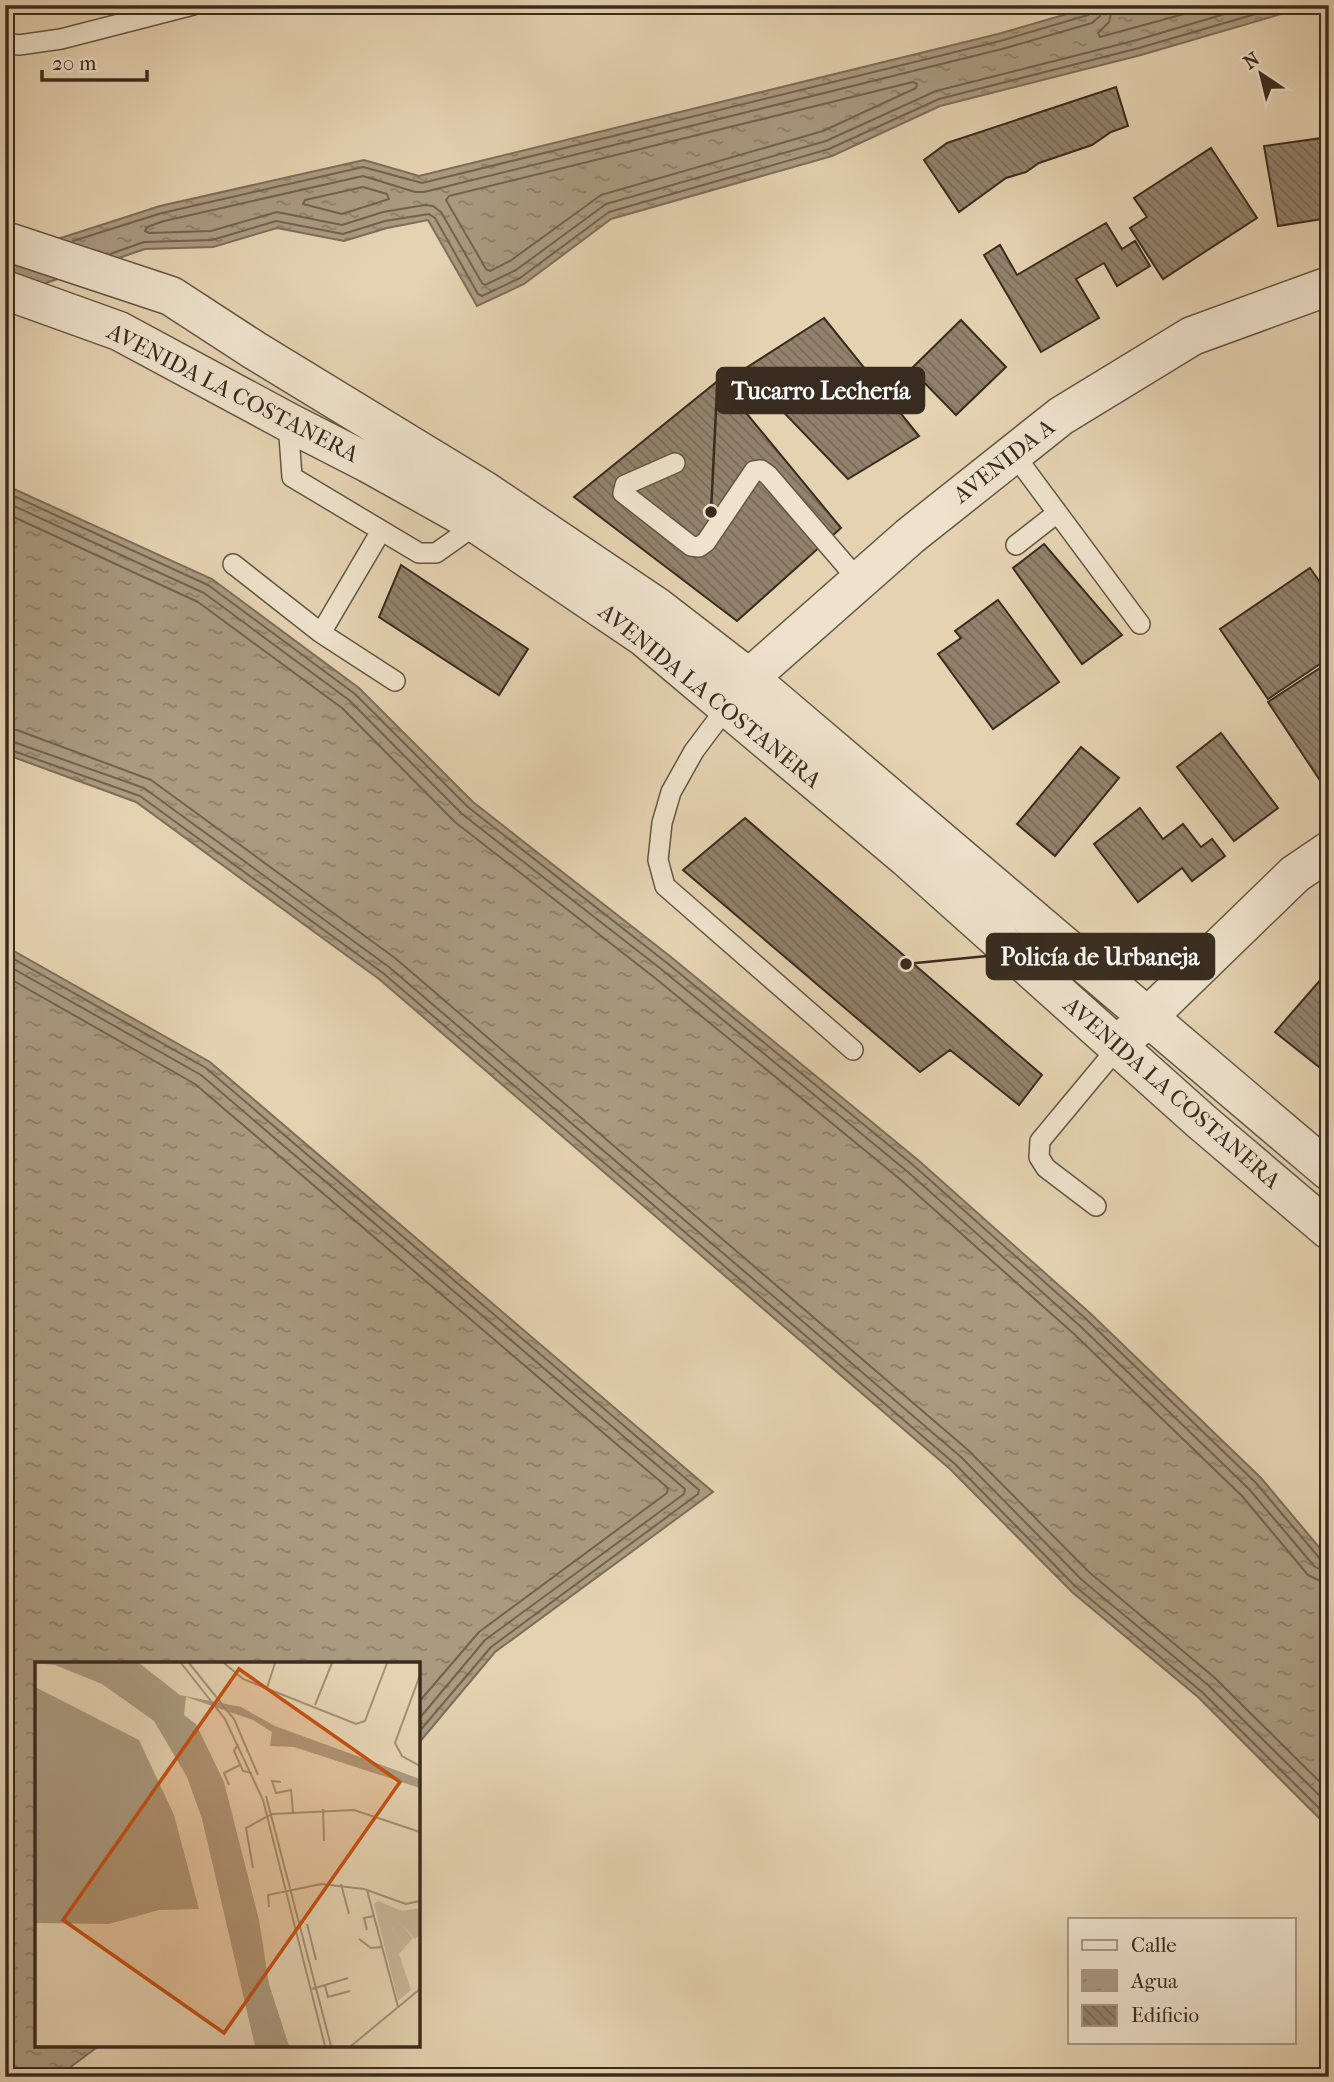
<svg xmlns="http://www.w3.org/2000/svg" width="1334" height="2082" viewBox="0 0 1334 2082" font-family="'IM FELL French Canon',serif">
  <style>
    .water { fill: url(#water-ripples); stroke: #7c6e5a; stroke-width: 2 }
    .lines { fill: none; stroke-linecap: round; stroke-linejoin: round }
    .shore { stroke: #716350; stroke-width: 2 }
    .building { fill: url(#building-back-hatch); stroke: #382c20; stroke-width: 2 }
    .service-casing { stroke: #635644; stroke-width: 22 }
    .minor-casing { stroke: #635644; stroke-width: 41 }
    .service { stroke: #eee2cc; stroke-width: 19 }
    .minor { stroke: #eee2cc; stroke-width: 38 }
    .labels { text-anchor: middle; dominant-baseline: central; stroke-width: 7; stroke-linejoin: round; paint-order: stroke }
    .street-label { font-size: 23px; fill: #382c20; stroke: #eee2cc }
    .inset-road { fill: none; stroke: #a09077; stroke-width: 2 }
    .view { fill: #c55010; fill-opacity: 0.15; stroke: #c55010; stroke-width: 3.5 }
    .inset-edge { fill: none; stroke: #382c20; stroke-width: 3.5 }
    .leader { fill: none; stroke: #382c20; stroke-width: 2.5 }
    .callout-dot { fill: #382c20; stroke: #eee2cc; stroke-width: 2.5 }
    .callout { fill: #382c20; stroke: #382c20; stroke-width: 2.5 }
    .callout-label { font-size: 24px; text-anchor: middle; font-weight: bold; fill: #fff }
  </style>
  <defs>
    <pattern id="water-ripples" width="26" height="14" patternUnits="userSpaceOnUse" patternTransform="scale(1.75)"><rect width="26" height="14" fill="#aa9a80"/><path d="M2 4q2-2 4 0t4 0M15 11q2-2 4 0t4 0" fill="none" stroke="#8b7e68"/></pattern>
    <pattern id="building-back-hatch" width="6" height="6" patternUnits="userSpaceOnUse" patternTransform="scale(1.75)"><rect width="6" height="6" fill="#92826b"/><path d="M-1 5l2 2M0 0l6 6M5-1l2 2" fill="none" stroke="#786b58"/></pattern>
  </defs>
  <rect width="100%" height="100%" fill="#e5d2b1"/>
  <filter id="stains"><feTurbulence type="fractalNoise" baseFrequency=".00286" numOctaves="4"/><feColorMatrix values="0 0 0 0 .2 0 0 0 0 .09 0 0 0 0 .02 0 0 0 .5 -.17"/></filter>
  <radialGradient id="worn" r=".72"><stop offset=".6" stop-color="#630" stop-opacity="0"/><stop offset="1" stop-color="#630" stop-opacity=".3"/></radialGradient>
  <path class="water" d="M1098 5H1312L1141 55 940 106 832 156 611 219 524 284 477 306 428 220 387 228 344 241 277 228 213 247 145 249 5 297V256L160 206 364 160 419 176 998 34Z
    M5 485 212 579 359 688 473 802 671 957 918 1160 1091 1314 1261 1478 1329 1559V1828L1198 1697 1072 1592 950 1469 379 979 136 802 5 754Z
    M5 946 210 1062 713 1492 495 1652 418 1744V1664H37V2045H100L57 2077H5Z"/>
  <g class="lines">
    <path class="shore" d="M1103 5 1100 16 1092 23 1002 49 424 192H415L363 176 164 221 147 227 145 231 149 233 211 231 277 212 342 225 383 212 425 205 433 206 441 212 482 283 485 285 516 270 606 204 826 141 936 91 1137 40 1255 5
      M1113 5 1109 22 1098 33 1100 37 1217 5
      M913 82 917 84 916 88 823 131 601 195 510 261 490 271 486 269 446 200 449 196Z
      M363 187 387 194 389 199 342 214 303 204 305 200Z
      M73 241 162 213 363 167 422 183 1000 41 1088 15 1093 12 1094 5
      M110 254 144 242 212 240 276 221 343 234 385 221 429 214 435 218 478 294 482 296 520 278 609 212 829 149 939 99 1139 48 1286 5
      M5 492 208 585 355 694 468 807 667 963 913 1165 1086 1319 1256 1483 1321 1560 1329 1562
      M5 502 204 593 349 700 462 814 661 969 908 1172 1080 1326 1249 1489 1314 1566 1321 1570 1329 1571
      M5 513 198 602 342 708 455 822 655 978 901 1180 1073 1333 1242 1496 1308 1575 1318 1580 1329 1582
      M5 729 17 730 151 780 395 958 968 1450 1089 1572 1215 1678 1329 1791
      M5 739 144 788 389 967 961 1457 1082 1580 1208 1685 1329 1805
      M5 748 140 796 383 973 955 1464 1076 1587 1202 1692 1329 1818
      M5 954 206 1068 699 1490 698 1494 491 1647 418 1733
      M5 964 201 1075 685 1489 684 1494 485 1640 418 1720
      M5 976 195 1084 668 1488 667 1493 479 1632 418 1703"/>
  </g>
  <path class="building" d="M1116 87 1128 126 1111 132 1092 145 1039 163 1026 172 1006 178 959 212 924 160 947 143Z
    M1329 137V218L1278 226 1264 146Z
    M1211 148 1257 218 1163 279 1130 228 1147 217 1134 198Z
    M1106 223 1122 249 1135 241 1150 266 1117 286 1104 263 1076 279 1099 318 1041 352 984 255 1000 245 1017 275Z
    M824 318 919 436 848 479 743 370Z
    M961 320 1006 367 956 415 911 369Z
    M719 380 841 528 737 621 574 497Z
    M1044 544 1122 635 1082 664 1013 568Z
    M401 565 528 649 499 695 379 617Z
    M1310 568 1329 595V658L1268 699 1220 629Z
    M998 600 1059 682 993 729 938 654 961 638 955 631Z
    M1329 662V794L1268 702Z
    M1221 733 1278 808 1234 841 1177 767Z
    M1081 747 1119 778 1055 856 1017 824Z
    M1140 808 1163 839 1183 824 1201 847 1212 839 1225 856 1192 881 1182 868 1138 902 1094 844Z
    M745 818 1042 1075 1019 1105 950 1050 920 1072 683 870Z
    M1329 970V1075L1275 1032Z"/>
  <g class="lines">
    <defs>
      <path id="service" d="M5 43 19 45 61 39 193 5
        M288 422 292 477 419 553H436L477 524
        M1013 453 1140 624
        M675 463 625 485 623 493 691 546 699 547 706 542 754 471 761 470 768 475 860 582
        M381 531 321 633 395 681
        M1016 545 1057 513
        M233 564 321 633
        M727 707 694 751 671 792 662 823 658 860 665 886 853 1050
        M1096 1206 1046 1168 1039 1157 1040 1141 1119 1046"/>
      <path id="minor" d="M5 241 171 296 254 350 485 491 657 607 749 678 1329 1171
        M5 290 119 331 288 422 368 463 477 524 644 637 907 858 1202 1122 1329 1230
        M735 696 749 678 910 536 1061 416 1192 336 1329 286
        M1130 1034 1295 874 1329 851"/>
    </defs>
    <use href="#service" class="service-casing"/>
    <use href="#minor" class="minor-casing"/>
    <use href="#service" class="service"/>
    <use href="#minor" class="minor"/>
  </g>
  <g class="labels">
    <g class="street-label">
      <text transform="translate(233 393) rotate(27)">AVENIDA LA COSTANERA</text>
      <text transform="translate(1004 461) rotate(-38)">AVENIDA A</text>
      <text transform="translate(710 696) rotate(39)">AVENIDA LA COSTANERA</text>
      <text transform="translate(1172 1093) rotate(41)">AVENIDA LA COSTANERA</text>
    </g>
  </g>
  <g transform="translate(35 1662)">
    <rect width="385" height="385" fill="#e5d2b1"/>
    <path d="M343 239 367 249 385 246V273L380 277 365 260 357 267 370 285 364 292 376 328 363 339 339 242Z" fill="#c8b698"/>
    <path d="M365 260 378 276 370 285 357 267Z" fill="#c8b698"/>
    <path d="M0 1H104L145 33 206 45 240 64 385 117V126L259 85 235 84 237 70 218 58 151 35 149 53 161 62 189 120 224 258 234 322 254 384H220L167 157 152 115 119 59 67 22 20 3ZM0 25 104 78 139 153 164 247 124 248 74 262 0 261Z" fill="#aa9a80"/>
    <path class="inset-road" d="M146 1 190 57 228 138 290 384M154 1 199 57 223 113M189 1 208 17 321 62 330 59 352 1M385 13 360 81 367 94 385 104M232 26 240 1M280 43 297 1M203 82 199 89 208 109 217 111M246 120 237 119 241 131 256 128 258 150M194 123 189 111 205 103M231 134 296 384M288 147 289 179M218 206 211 166 237 152 319 148 385 170M306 222 314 252M332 228 363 345M234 245 233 233 286 222 329 227 371 242 385 239M272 262 281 298M332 268 329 256 339 254M324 277 336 286 347 285M290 324 293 335 315 329M277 327 313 316M316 384 385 327"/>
    <path class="view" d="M204 7 365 120 189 371 28 258Z"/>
    <rect width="385" height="385" class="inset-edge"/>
  </g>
  <path class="leader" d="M711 512L717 390M906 964L987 956"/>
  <g class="callout-dot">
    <circle cx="711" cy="512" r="7"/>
    <circle cx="906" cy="964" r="7"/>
  </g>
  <g class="callout">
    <rect x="717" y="368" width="207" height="45" rx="7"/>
    <rect x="987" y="934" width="227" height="45" rx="7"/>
  </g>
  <g class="callout-label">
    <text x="821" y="399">Tucarro Lechería</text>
    <text x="1100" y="965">Policía de Urbaneja</text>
  </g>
  <rect width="1334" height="2082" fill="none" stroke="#e5d2b1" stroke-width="28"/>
  <rect x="7" y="7" width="1320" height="2068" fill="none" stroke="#382c20" stroke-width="3.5"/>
  <rect x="14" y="14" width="1306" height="2054" fill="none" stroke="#382c20" stroke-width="2"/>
  <rect x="1068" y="1918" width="228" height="126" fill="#eee2cc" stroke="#a59987" stroke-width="2"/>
  <rect x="1082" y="1940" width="35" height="10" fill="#eee2cc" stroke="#a59987" stroke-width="2"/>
  <text x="1131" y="1952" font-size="21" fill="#382c20">Calle</text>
  <rect x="1082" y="1970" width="35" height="21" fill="url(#water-ripples)" stroke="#a59987" stroke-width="2"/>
  <text x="1131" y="1988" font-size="21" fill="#382c20">Agua</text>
  <rect x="1082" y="2005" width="35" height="21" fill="url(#building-back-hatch)" stroke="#a59987" stroke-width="2"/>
  <text x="1131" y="2022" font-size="21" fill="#382c20">Edificio</text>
  <g transform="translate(1261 74) rotate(325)" stroke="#eee2cc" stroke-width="5" paint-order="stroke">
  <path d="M0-5L12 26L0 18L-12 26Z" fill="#382c20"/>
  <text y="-10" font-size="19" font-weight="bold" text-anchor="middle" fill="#382c20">N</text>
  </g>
  <path d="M42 70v10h105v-10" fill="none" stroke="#382c20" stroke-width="3.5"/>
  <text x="52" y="70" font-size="21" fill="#382c20" stroke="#eee2cc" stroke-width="5" paint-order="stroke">20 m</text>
  <rect width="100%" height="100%" filter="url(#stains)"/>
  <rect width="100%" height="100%" fill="url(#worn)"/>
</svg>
